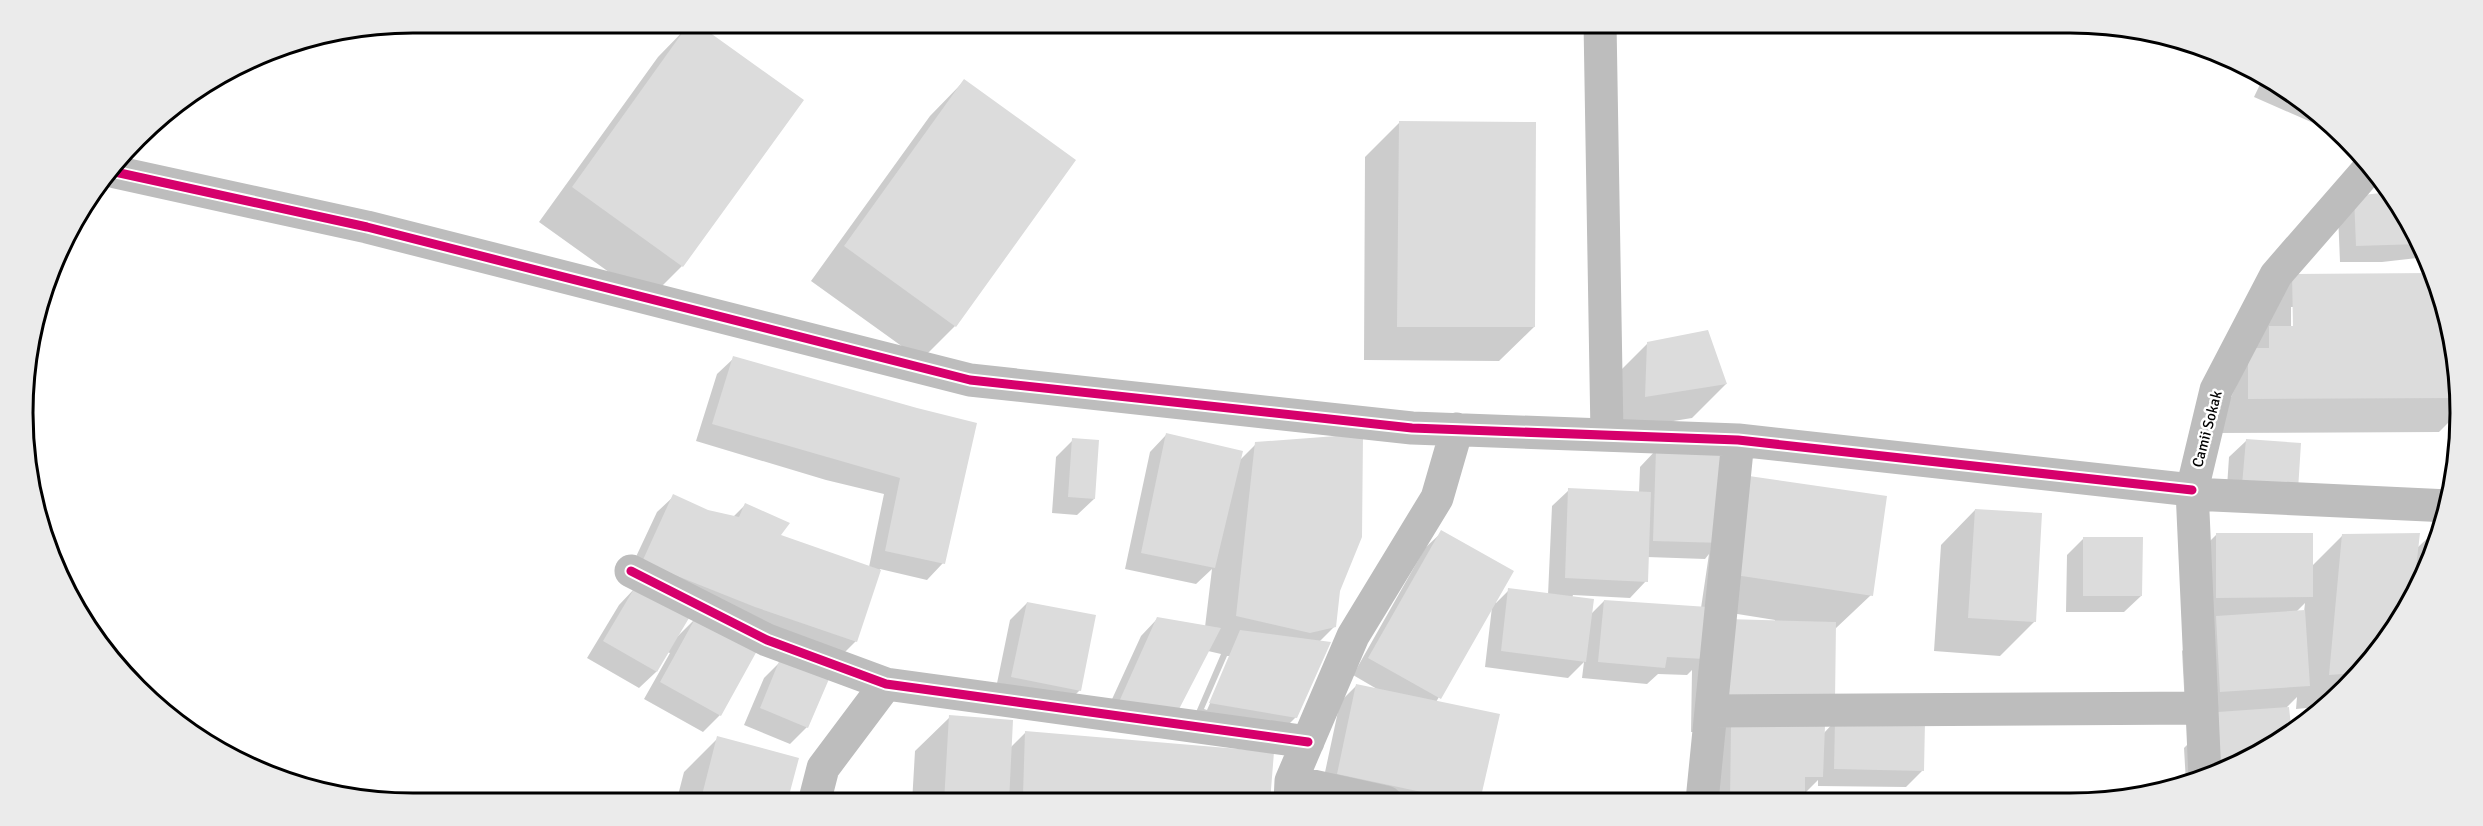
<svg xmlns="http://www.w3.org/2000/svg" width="2483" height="826" viewBox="0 0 2483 826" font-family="Signika,sans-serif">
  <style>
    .shadow { fill: #0003; fill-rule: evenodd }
    .building { fill: #dcdcdc }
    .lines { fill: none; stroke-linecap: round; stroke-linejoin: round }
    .minor { stroke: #bdbdbd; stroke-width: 33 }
    .cycleway-casing { stroke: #fff; stroke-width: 13 }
    .cycleway { stroke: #d6006c; stroke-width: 9 }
    .labels { text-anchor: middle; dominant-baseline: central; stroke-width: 5; stroke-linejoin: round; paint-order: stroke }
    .street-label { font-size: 15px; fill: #000; stroke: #fff }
    .rim { fill: none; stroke: #000; stroke-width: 3 }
  </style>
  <rect width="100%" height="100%" fill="#fff"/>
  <path class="shadow" d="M692 22 682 266 648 300 539 222 658 57Z
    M2264 76 2307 103 2343 136 2254 97Z
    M964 81 955 326 921 360 811 281 930 116Z
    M1400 122 1534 327 1499 361 1364 360 1365 157Z
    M2355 197 2408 217 2426 257 2382 262H2340L2338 214Z
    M2434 275 2440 287 2457 362 2459 412 2439 432 2214 433 2259 338 2293 276ZM2291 307H2294V334H2291Z
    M1648 343 1726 384 1692 418 1612 431 1613 378Z
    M734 358 917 410 943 563 927 580 880 569 856 641 839 658 626 578 657 512 674 496 708 512 733 517 745 505 779 536 869 567 884 494 826 480 696 441 717 374Z
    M1166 435 1239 461 1256 444 1339 590 1335 626 1319 642 1296 717 1279 734 1193 719 1221 654 1208 651 1102 721 1141 636 1157 619 1205 627 1212 569 1196 584 1125 569 1150 452ZM1227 656H1231L1207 710 1204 709Z
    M1073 440 1094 499 1077 515 1052 513 1056 457Z
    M2246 441 2299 445 2226 502 2229 457Z
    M1656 450 1871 595 1835 629 1806 727 1824 733 1835 721 1923 770 1906 787 1818 786V780L1803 795V801H1707L1725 733 1691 732 1692 670 1687 675 1658 674 1647 684 1582 678 1584 662 1568 678 1485 667 1492 607 1436 702 1498 715 1479 801 1372 802 1321 791 1340 702 1357 685 1377 689 1353 675 1425 548 1442 532 1496 603 1509 590 1548 595 1552 506 1569 490 1639 493 1640 467ZM1709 554 1701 608 1604 601 1590 615 1572 598 1573 595 1630 598 1646 581 1647 557 1705 559ZM1706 609 1775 620V622L1704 643Z
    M1975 510 2035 621 2000 656 1934 651 1941 545Z
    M2433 533H2439L2408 609 2328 706 2296 709 2297 697 2287 707 2289 727H2294L2220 774 2186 783 2184 748 2208 724 2186 725 2182 651 2202 631 2182 569 2216 535 2312 566 2343 535 2417 548ZM2305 603 2304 612H2296Z
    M2084 538 2141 596 2124 612H2066L2067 555Z
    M635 588 678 636 697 617 720 715 703 732 644 699 670 653 667 652 656 672 639 688 587 658 619 605Z
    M1027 603 1080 690 1063 707 995 693 1010 620Z
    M781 661 807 727 790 744 744 725 764 678Z
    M950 717 1010 748 1026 732 1269 802 912 803 915 751Z
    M718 738 785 803H676L684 772Z"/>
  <path class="building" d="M690 22H695L804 100 683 267 572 187Z
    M964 79 1076 160 956 327 844 246Z
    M1399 121 1536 122 1535 327H1397Z
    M2390 192 2408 217 2420 244 2356 246 2354 196Z
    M2433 273 2440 287 2457 362 2458 398 2248 399V348H2269V326H2293L2292 274Z
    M1708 330 1727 384 1645 397 1647 342Z
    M733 356 917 408 977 423 945 564 885 551 900 478 712 424Z
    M1166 433 1243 451 1215 568 1141 553Z
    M1363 434 1362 537 1340 591 1336 627 1310 633 1236 616 1255 442Z
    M1072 438 1099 440 1095 499 1068 497Z
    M2246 439 2301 443 2298 490 2242 485Z
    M1656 449 1725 450 1723 543 1653 541Z
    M1749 476 1887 496 1873 596 1735 575Z
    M1568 488 1651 492 1648 582 1565 578Z
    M673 494 708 510 739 517 745 503 790 523 781 535 881 570 857 642 755 607 642 562Z
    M1975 509 2042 513 2036 622 1968 618Z
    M1441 530 1514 571 1441 699 1368 658Z
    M2216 533H2313V597L2216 598Z
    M2420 533 2413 595 2408 609 2355 673 2329 675 2342 534Z
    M2083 537H2143L2142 596H2083Z
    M635 587 689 618 657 672 603 641Z
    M1508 588 1594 599 1586 662 1501 651Z
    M1604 600 1708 607 1705 659 1667 657 1665 668 1598 662Z
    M1027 602 1096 615 1081 691 1011 677Z
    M2305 610 2310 686 2220 692 2216 616Z
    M697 615 758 649 721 716 660 682Z
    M1157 617 1221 628 1177 713 1118 704Z
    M1726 619 1836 622 1835 701 1724 698Z
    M1240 630 1331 642 1297 718 1209 703Z
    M780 659 829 679 808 728 760 708Z
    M1356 684 1500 714 1480 801H1464L1337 774Z
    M2289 707 2291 726 2297 725 2221 771 2218 712Z
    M949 715 1013 720 1009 802H944Z
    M1835 720 1925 721 1924 771 1834 769Z
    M1731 725 1825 726 1823 777H1805V801H1730Z
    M1025 731 1274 752 1270 802H1147L1023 795Z
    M717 736 799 758 787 803H700Z"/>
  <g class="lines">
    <path class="minor" d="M1600 22 1607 435
      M115 172 367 227 970 380 1412 428 1738 440 2192 490
      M2192 494 2449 506
      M631 571 767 640 886 684 1308 742
      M1711 711 2202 708
      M2205 777 2192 490 2216 390 2276 275 2371 166
      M1291 781 1386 802
      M1702 801 1738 440
      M1290 802 1291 781 1353 636 1437 498 1457 429
      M814 803 823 768 886 684"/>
    <defs>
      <path id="cycleway" d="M115 172 367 227 970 380 1412 428 1738 440 2192 490
        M631 571 767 640 886 684 1308 742"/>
    </defs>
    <use href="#cycleway" class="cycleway-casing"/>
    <use href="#cycleway" class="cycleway"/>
  </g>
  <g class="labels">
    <g class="street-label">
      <text transform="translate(2207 429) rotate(-75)">Camii Sokak</text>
    </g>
  </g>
  <path d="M0 0H2483V826H0ZM413 33H2070A380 380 0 0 1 2450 413V413A380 380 0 0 1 2070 793H413A380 380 0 0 1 33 413V413A380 380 0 0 1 413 33Z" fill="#ebebeb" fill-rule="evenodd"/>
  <path class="rim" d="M413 33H2070A380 380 0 0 1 2450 413V413A380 380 0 0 1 2070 793H413A380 380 0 0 1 33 413V413A380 380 0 0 1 413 33Z"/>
</svg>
